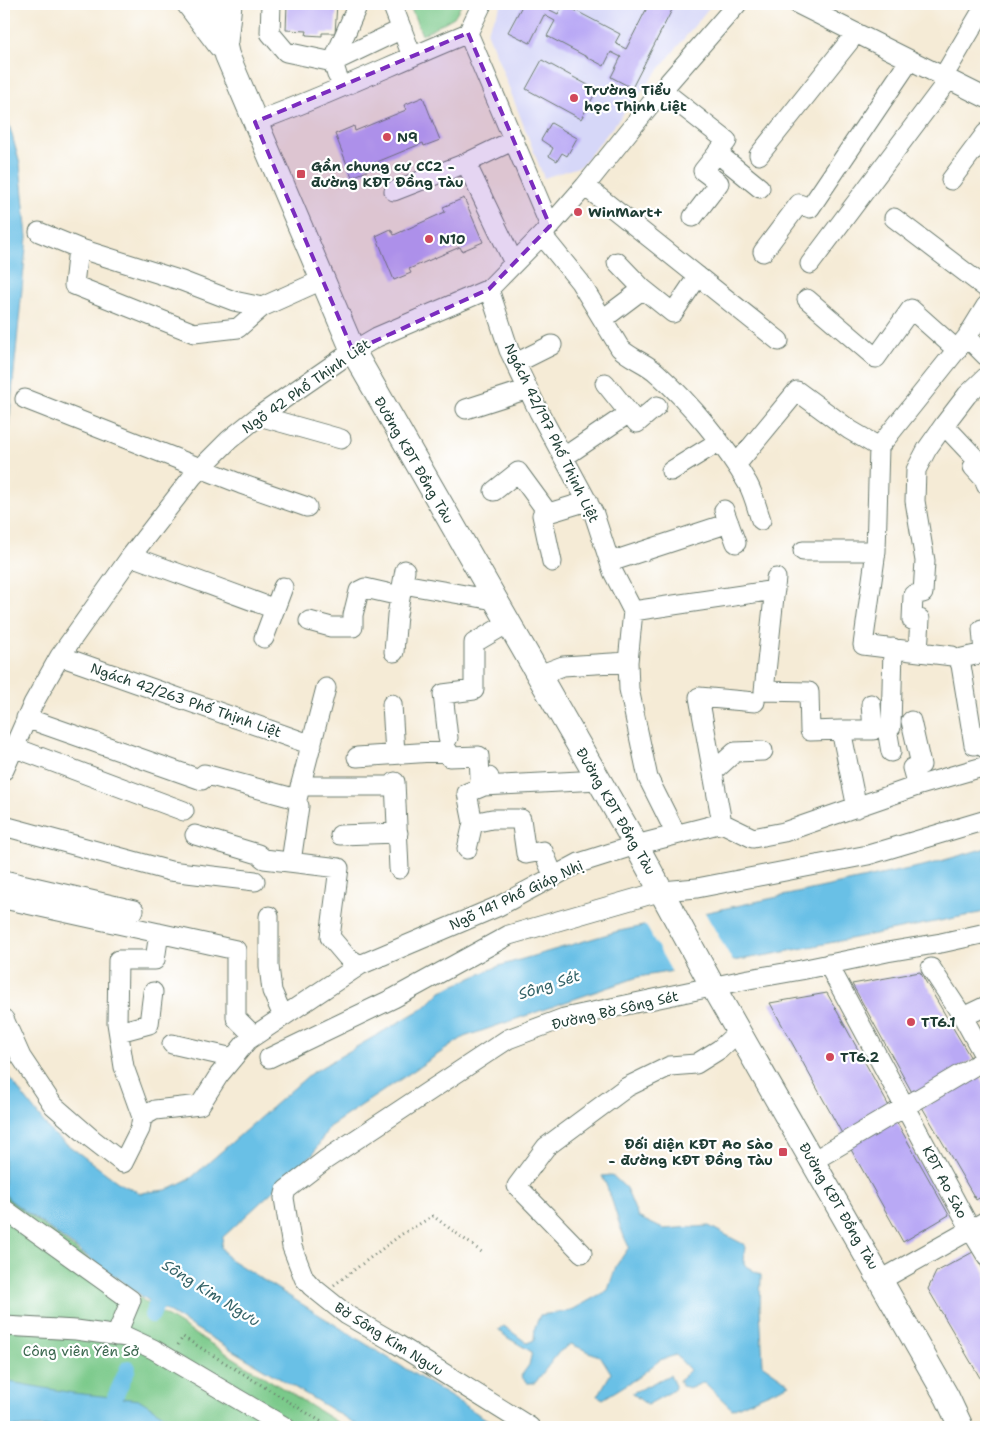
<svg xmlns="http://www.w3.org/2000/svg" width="990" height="1431" viewBox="0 0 990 1431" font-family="'Shantell Sans',sans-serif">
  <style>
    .built { fill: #d6d7f8 }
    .green { fill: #7ac98a; stroke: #4c835f }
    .water { fill: #69c0e6; stroke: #447e8d }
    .pier { fill: #f5ebd6 }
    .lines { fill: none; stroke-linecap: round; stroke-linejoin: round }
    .canal { stroke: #69c0e6; stroke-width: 16 }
    .building { fill: #b9a9f5 }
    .minor-casing { stroke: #6a7a6d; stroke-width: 21 }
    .major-casing { stroke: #6a7a6d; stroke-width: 26 }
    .path { stroke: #6a7a6d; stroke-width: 3; stroke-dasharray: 1 4; stroke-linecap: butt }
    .minor { stroke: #fff; stroke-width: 19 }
    .major { stroke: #fff; stroke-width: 24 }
    .marked { fill: #7b2cbf; fill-opacity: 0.2; stroke: #7b2cbf; stroke-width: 4; stroke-dasharray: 10 6; stroke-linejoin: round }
    .poi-dot { fill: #d1495b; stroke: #fff; stroke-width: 2 }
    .labels { text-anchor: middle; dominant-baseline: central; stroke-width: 4.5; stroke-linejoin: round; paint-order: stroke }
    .poi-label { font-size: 14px; font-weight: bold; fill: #1f3d34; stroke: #fff; text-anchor: start }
    .street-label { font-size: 14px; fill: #1f3d34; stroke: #fff }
    .park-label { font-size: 14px; fill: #3a674e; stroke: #fff }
    .water-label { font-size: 15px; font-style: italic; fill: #356469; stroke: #fff }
  </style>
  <rect width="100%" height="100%" fill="#fff"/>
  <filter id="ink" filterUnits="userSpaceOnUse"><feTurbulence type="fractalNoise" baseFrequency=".02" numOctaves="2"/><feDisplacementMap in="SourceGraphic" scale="10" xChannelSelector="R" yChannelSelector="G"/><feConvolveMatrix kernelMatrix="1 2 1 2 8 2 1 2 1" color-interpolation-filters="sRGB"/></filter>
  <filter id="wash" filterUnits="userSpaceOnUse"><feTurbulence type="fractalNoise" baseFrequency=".0096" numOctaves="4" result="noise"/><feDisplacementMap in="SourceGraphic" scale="20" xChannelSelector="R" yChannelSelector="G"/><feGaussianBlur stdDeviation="1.12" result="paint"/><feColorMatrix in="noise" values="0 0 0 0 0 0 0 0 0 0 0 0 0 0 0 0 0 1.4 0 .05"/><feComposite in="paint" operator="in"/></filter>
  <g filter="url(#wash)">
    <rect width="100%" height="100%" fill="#f5ebd6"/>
    <path class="built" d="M502 4H712L581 166 544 178 487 31Z"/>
    <path class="green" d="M409 4H462L454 17 422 35Z
      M4 1194 10 1201 155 1309 345 1427H4Z"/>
    <path class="water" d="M4 106 20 164 27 237 4 476Z
      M986 848V911L980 913 774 954 638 977 464 1037 329 1127 313 1154 223 1237 221 1247 228 1258 499 1427H361L143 1297 10 1200 4 1193V1066L8 1076 52 1133 119 1183 140 1193 166 1190 191 1178 310 1074 425 1007 441 991 499 966 615 932 927 865Z
      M612 1175 626 1188 638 1217 663 1229 709 1226 745 1245 744 1265 761 1275 760 1308 763 1365 790 1384 732 1409 704 1382 691 1388 682 1386 679 1381 690 1370 676 1355 660 1360 637 1378 603 1399 598 1396 611 1373 601 1357 571 1344 559 1352 535 1383H527L521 1376 529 1365 532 1352 508 1338 498 1330 504 1326 527 1343 534 1340 535 1327 540 1315 570 1311 608 1290 616 1266 629 1247C617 1225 614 1199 602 1176Z
      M670 1375 675 1386 674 1390 647 1405 632 1393Z
      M4 1381 73 1393 140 1400 182 1427H4Z"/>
    <path class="pier" d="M704 911 734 963 673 974 645 924Z"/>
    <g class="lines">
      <path class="canal" d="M152 1315 165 1284
        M115 1397 128 1368"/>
    </g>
    <g id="blocks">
      <path class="building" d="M287 4H337L335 33H322V36L306 35 307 31 286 30Z
        M523 4H550L548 9 558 14 563 4 620 34 615 43 626 49 649 4H675L632 88 611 77 621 57 611 52 604 66 547 36 555 21 544 15 530 43 508 32Z
        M542 60 597 90 581 119 526 89Z
        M423 97 440 140 424 146 423 143 365 167 367 171 352 177 335 134 354 126 355 131 406 110 404 105Z
        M551 123 577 138 567 156 562 153 557 161 549 156 553 148 541 140Z
        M464 198 483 242 462 251 460 247 409 269 411 273 394 280 376 236 391 229 394 235 445 212 443 207Z
        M920 972 972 1060 914 1096 852 984Z
        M827 993 891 1110 845 1139 770 1003Z
        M978 1074 986 1088V1194L976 1200 922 1107Z
        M895 1119 949 1215 903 1242 849 1146Z
        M973 1252 986 1274V1388L928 1289 936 1272Z"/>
    </g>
  </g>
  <g filter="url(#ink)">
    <use href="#blocks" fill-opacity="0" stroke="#6a7a6d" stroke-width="1"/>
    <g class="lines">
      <defs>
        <path id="minor" d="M271 4 270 33 286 52 333 62 337 75
          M358 4 333 62 402 29
          M392 4 412 56
          M798 4 986 98
          M468 33 550 226
          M468 33 482 4
          M228 42 232 4
          M943 77 986 4
          M662 90 727 141 703 171 719 183 693 217
          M255 122C327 96 397 62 468 33
          M717 153 760 188
          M759 155 856 33
          M466 163 514 263
          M951 180 986 133
          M585 186 779 341
          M394 191 466 163 514 140
          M894 218 986 288
          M39 232 78 248 182 281 234 301 262 307 322 280
          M542 235 580 282 620 348C631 359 647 363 658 374 691 404 726 446 748 484 754 495 757 509 761 520
          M78 248 74 285 194 333 238 328 262 307
          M763 252 799 204 810 208 910 60
          M617 262 643 289 673 313 698 276
          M810 264 949 79
          M489 289 509 350 539 412 594 514 613 572 633 611 628 662 629 689 648 778 676 834
          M807 299 876 358 911 309 957 350
          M603 319 643 289
          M967 337 986 356
          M516 363 552 345
          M605 383 637 423 657 406
          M25 399 241 484 307 507
          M466 409 528 389
          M259 416 341 439
          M944 425 977 460
          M879 447 876 551 863 645 952 656 958 659 961 665 974 745 984 742 986 749
          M879 447 967 337 986 306
          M564 457 629 413
          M736 465 797 391 850 430 879 447
          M973 467 985 480 986 485
          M671 471 718 442
          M494 491 518 472 548 513
          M724 510 736 543
          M803 551H876
          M131 556 275 609
          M552 562 542 515 588 501
          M610 562 729 523
          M776 578 764 691 809 692 810 731 841 730
          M403 584 494 600
          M633 611 775 590
          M309 621 331 627H353V615L359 591 365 588 400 596
          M264 638 283 587
          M918 651 920 619 912 620 913 595 923 593 925 561 915 501 916 470 927 449 944 425 967 395 986 377
          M394 652 397 615 405 570
          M60 656 312 745
          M958 659 984 653 982 629
          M539 675 563 666 628 662
          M392 704 395 754
          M26 718 202 780
          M911 721 921 765 912 768 917 786
          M448 738 443 694 474 690V643L508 623
          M13 747 184 811
          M891 752 887 729 891 727 893 648
          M357 757 448 751 449 757 479 756 480 777H489L490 785
          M4 770 33 704 60 656 131 556 193 476 229 440 259 416 353 351 377 337 489 289 542 235 585 186 662 90 737 4
          M713 772 735 752 763 751
          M204 774 297 799 326 688
          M395 782 399 869
          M300 786H395
          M857 808 841 730H873L871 704
          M473 823 492 819H521L526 854 543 851 554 877
          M722 823 699 697 755 702
          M4 826 170 871 255 881
          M195 835 258 854 264 859 339 868 330 937 347 957 360 965
          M340 835 398 833
          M467 849 473 823 467 793 484 786 599 780
          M291 862 299 806
          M4 880 134 910
          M4 899 236 950V1018L254 1036
          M269 916V966L272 991 283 1016
          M828 964 971 1230 986 1255
          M931 968 963 1017 986 1059
          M963 1017 986 1006
          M4 1019 21 1057 53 1105 92 1139 123 1163 140 1129 142 1117 155 1110 200 1105 219 1075 248 1040 360 965 499 906 579 863 636 845 722 823 753 838 784 832 917 786 986 766
          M119 1032 149 1024 153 992
          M172 1044 233 1058
          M269 1058 394 998 509 935 662 891 697 888 868 855 986 820
          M142 1117 124 1067 117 1023 118 960H155L159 933
          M813 1161 986 1059
          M4 1209 131 1300 116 1336
          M582 1253 517 1186 546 1147 627 1087 670 1066 696 1064 720 1049 739 1031
          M881 1280 986 1221
          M4 1326 76 1330 127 1337 153 1349 285 1427
          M530 1427 397 1344 347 1315 311 1286 304 1278 292 1247 284 1198 286 1190 325 1160 508 1039 564 1018 749 979 801 970 887 952 941 943 986 933"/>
        <path id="major" d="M189 4 220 45
          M215 4 227 55 353 351 636 845 713 987 947 1397 961 1427"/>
      </defs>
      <use href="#minor" class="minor-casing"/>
      <use href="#major" class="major-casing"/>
      <path class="path" d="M334 1285 402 1234 433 1216 483 1253
        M178 1345 183 1337 330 1427"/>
      <use href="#minor" class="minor"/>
      <use href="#major" class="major"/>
    </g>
  </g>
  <path class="marked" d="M468 33 550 226 489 289 353 351 255 122Z"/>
  <g class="poi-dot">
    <circle cx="574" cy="98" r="5"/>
    <circle cx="387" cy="137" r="5"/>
    <rect x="296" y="169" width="10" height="10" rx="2.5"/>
    <circle cx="578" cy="212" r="5"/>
    <circle cx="429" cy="239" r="5"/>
    <circle cx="911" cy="1022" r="5"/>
    <circle cx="830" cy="1057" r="5"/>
    <rect x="778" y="1147" width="10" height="10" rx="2.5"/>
  </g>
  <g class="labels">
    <g class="poi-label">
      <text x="584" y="90">Trường Tiểu<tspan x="584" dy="16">học Thịnh Liệt</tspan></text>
      <text x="397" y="137">N9</text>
      <text x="311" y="166">Gần chung cư CC2 -<tspan x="311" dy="16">đường KĐT Đồng Tàu</tspan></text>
      <text x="588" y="212">WinMart+</text>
      <text x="439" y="239">N10</text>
      <text x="921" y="1022">TT6.1</text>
      <text x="840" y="1057">TT6.2</text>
      <text x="773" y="1144" text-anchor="end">Đối diện KĐT Ao Sào<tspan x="773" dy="16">- đường KĐT Đồng Tàu</tspan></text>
    </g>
    <g class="street-label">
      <text transform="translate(306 386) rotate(-35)">Ngõ 42 Phố Thịnh Liệt</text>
      <text transform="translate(552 433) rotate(64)">Ngách 42/197 Phố Thịnh Liệt</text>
      <text transform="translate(414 460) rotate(60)">Đường KĐT Đồng Tàu</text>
      <text transform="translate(186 700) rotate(19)">Ngách 42/263 Phố Thịnh Liệt</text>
      <text transform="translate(616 811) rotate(60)">Đường KĐT Đồng Tàu</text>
      <text transform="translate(516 895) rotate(-25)">Ngõ 141 Phố Giáp Nhị</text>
      <text transform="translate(615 1010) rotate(-13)">Đường Bờ Sông Sét</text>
      <text transform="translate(945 1182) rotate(62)">KĐT Ao Sào</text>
      <text transform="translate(839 1206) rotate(60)">Đường KĐT Đồng Tàu</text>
      <text transform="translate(389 1339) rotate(32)">Bờ Sông Kim Ngưu</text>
    </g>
    <g class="park-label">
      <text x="81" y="1351">Công viên Yên Sở</text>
    </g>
    <g class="water-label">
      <text transform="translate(549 985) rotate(-18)">Sông Sét</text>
      <text transform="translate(211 1293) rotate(32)">Sông Kim Ngưu</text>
    </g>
  </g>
  <rect width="990" height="1431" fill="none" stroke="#fff" stroke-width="20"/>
</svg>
